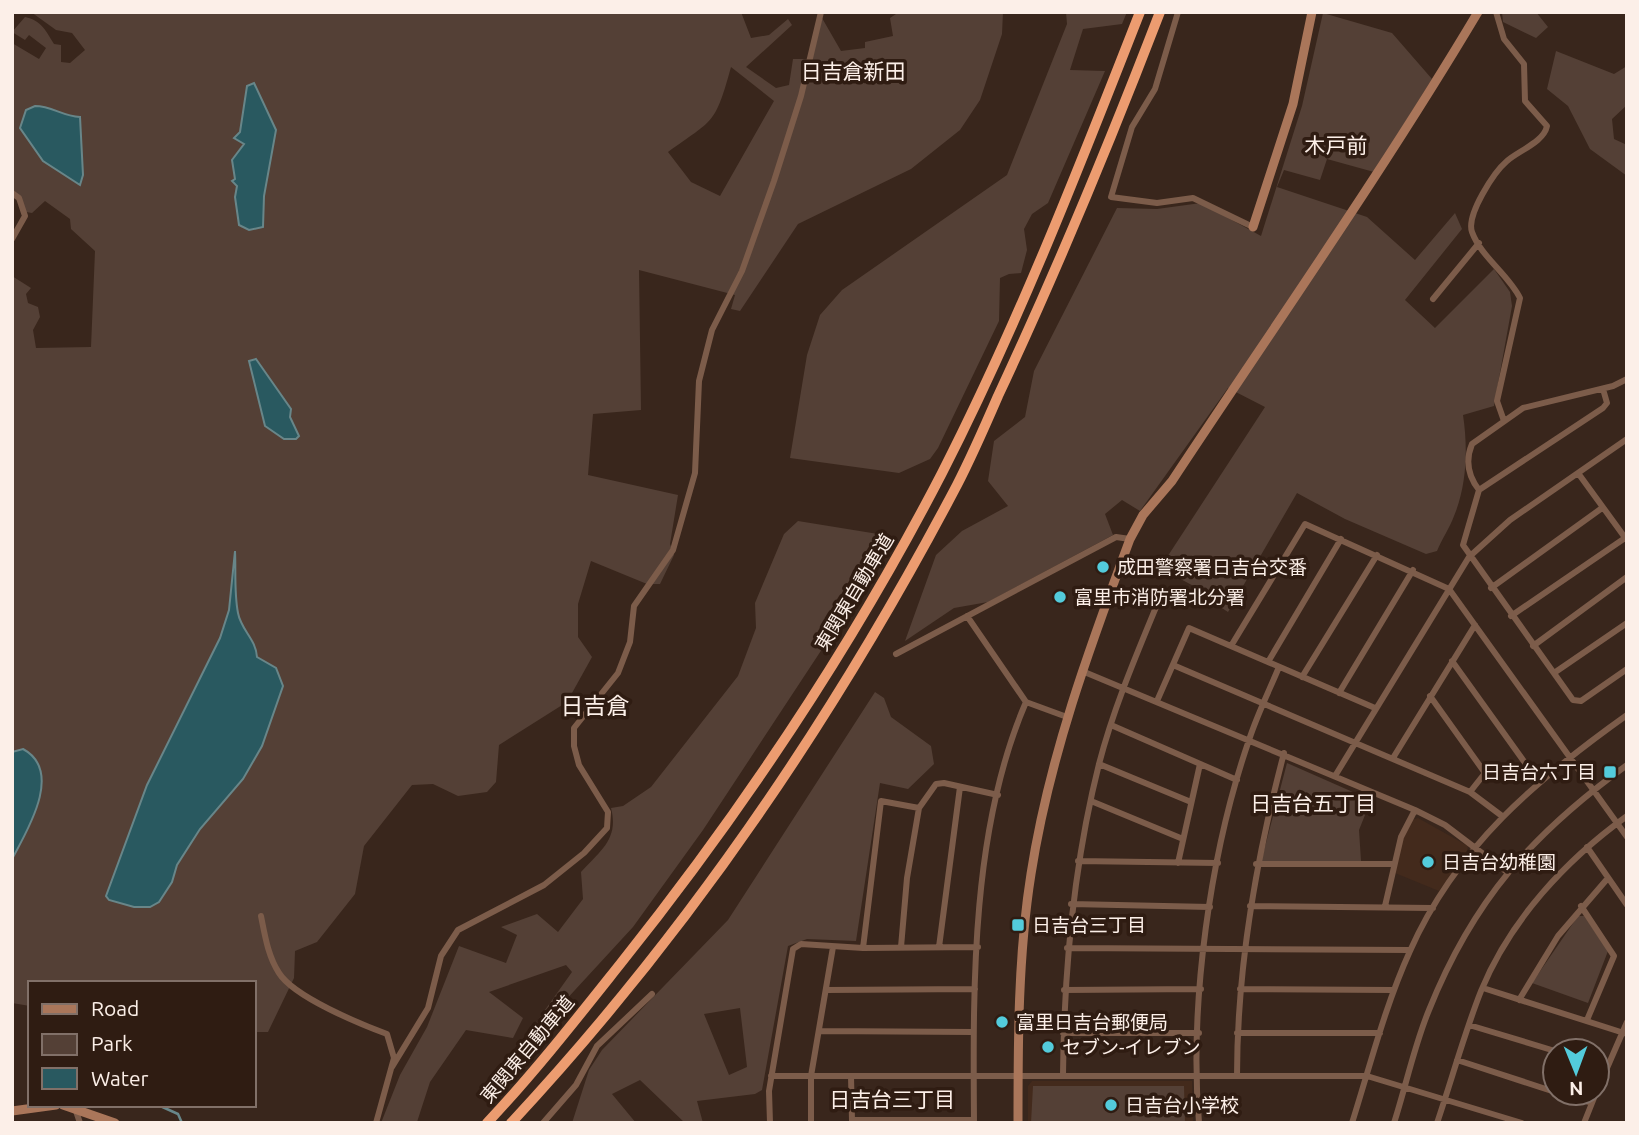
<svg xmlns="http://www.w3.org/2000/svg" width="1639" height="1135" viewBox="0 0 1639 1135" font-family="Ubuntu,'Noto Sans JP',sans-serif">
  <style>
    .built { fill: #432a1c }
    .green { fill: #544036; fill-rule: evenodd }
    .water { fill: #295960; stroke: #688689; stroke-width: 2 }
    .lines { fill: none; stroke-linecap: round; stroke-linejoin: round }
    .stream { stroke: #688689; stroke-width: 2.5 }
    .street { stroke: #7c5c4a; stroke-width: 6 }
    .secondary { stroke: #aa765a; stroke-width: 9 }
    .highway { stroke: #ec9c70; stroke-width: 10 }
    .poi-dot { fill: #53cbdb; stroke: #2f1c12; stroke-width: 2.5 }
    .labels { text-anchor: middle; dominant-baseline: central; stroke-width: 7; stroke-linejoin: round; paint-order: stroke }
    .poi-label { font-size: 19px; fill: #fcefe8; stroke: #2f1c12; text-anchor: start }
    .street-label { font-size: 19px; fill: #fcefe8; stroke: #2f1c12 }
    .neighbourhood-label { font-size: 21px; fill: #fcefe8; stroke: #2f1c12 }
    .quarter-label { font-size: 23px; fill: #fcefe8; stroke: #2f1c12 }
  </style>
  <rect width="100%" height="100%" fill="#39261c"/>
  <path class="built" d="M1418 818 1468 846 1467 852 1439 891 1395 873 1402 839 1412 820Z
    M1032 1081H1192L1193 1123H1028V1086Z"/>
  <path class="green" d="M31 12H741L751 38 769 35 788 19 792 25 746 67 776 88 789 85 793 59H812L822 18 841 51 865 48V42L893 36 890 18 896 14 1003 12 1002 34 980 100 960 130 911 169 798 224 740 311 731 309 735 295 639 270 641 410 593 414 588 475 678 495 670 544 674 555 660 584H647L591 561 578 604V637L592 657 567 702 499 745 496 782 487 792 458 796 433 784 412 785 364 846 355 894 317 942 295 951 294 978 268 1032H254V983H30V1006L12 1003V276L31 288 26 294 28 303 38 307 40 317 33 330 36 348 91 347 95 251 71 229 70 219 45 201 32 213 26 212 12 192V43L39 59 46 48 29 35 25 40 12 32 25 17C41 20 46 31 54 44L61 45V62L70 63 85 50 72 33 56 30ZM731 67 774 101 720 196 691 182 668 152C714 119 715 125 731 67Z
    M1066 12H1127L1122 24 1083 29 1070 70 1105 71 1048 203 1032 214 1024 229 1027 250 1021 273 1009 274 1000 278 999 321 938 448 930 459 899 473 790 458 807 355 820 315 842 290 1007 175 1067 24Z
    M1502 12H1536L1548 27 1536 38 1503 22Z
    M1323 13 1392 33 1432 79 1374 172 1327 159 1320 180 1284 170 1277 187 1367 217 1415 260 1455 213 1462 229 1405 300 1435 328 1494 269 1510 292 1512 306 1494 406 1463 415C1468 448 1467 485 1454 516 1450 527 1442 539 1437 551L1426 554 1345 519 1297 493 1228 612 1200 594 1201 590 1160 568 1265 407 1228 388 1140 511 1122 500 1105 514 1113 535 988 602 954 608 905 641 936 555 962 531 1008 506 988 481 994 441 1025 417 1034 371 1117 208 1157 209 1201 203 1261 236 1302 106Z
    M1556 51 1614 74 1627 66V105L1612 119 1614 139 1627 145V176L1590 149 1568 106 1547 89Z
    M798 521 878 534 885 545 884 555 703 830 633 927 540 1028 535 1024 572 972 566 965 489 992 523 1018 513 1038 466 1030 430 1082 417 1122 426 1123H381L400 1075 427 1027 459 946 506 963 517 935 501 927 537 914 558 932 583 899 581 872C601 850 619 839 611 808L623 806 651 787 738 676 756 628 755 603 784 534Z
    M875 692 884 698 891 717 931 746 934 764 908 789 880 783 856 941 807 939 788 946 762 1090 755 1094 697 1101 703 1123H685L640 1080 612 1094 636 1123H572L589 1070 602 1050 728 920ZM740 1008 747 1067 729 1075 704 1014Z
    M1287 763 1371 800 1359 830 1361 861 1261 862Z
    M1578 916H1584L1608 951 1588 1003 1532 983Z
    M1033 1086H1184L1185 1123H1031Z"/>
  <path class="water" d="M254 83 276 130 264 196 263 227 249 230 239 225 235 197 237 186 232 181 235 179 232 160 244 144 234 138 240 132 247 86Z
    M35 106C52 106 62 116 80 117L83 175 80 185 43 161 20 128 26 110Z
    M256 359 291 409 290 417 299 436 296 439H284L265 426 249 361Z
    M235 551C236 571 234 593 238 613 241 630 256 639 257 657L276 668 283 686 262 746 243 779 200 829 177 865 172 882 159 902 150 907H134L109 900 106 896 147 785 220 638 229 610Z
    M23 749C64 771 27 831 12 859V752Z"/>
  <g class="lines">
    <path class="stream" d="M144 1105H146
      M158 1105 178 1114 182 1123"/>
    <path class="street" d="M1178 12 1155 89 1132 127 1111 197 1157 203 1193 198 1253 227
      M1496 12 1504 39 1524 64 1525 101 1547 126C1544 142 1518 151 1507 161 1494 172 1466 215 1472 232 1481 257 1508 274 1520 298L1497 401 1504 421
      M12 193 19 198 25 216 12 239
      M1433 299 1479 243
      M1603 389 1607 403 1603 408 1479 490 1463 545 1573 700 1581 701 1627 669
      M1578 473 1626 539
      M1479 490C1468 476 1465 461 1472 444L1523 408 1613 386 1627 379
      M1491 588 1602 508
      M967 616 1026 702 1067 717
      M1511 616 1625 538
      M1231 646 1305 524 1449 589 1627 837
      M1533 646 1627 577
      M896 654 1116 537 1130 539
      M1452 661 1538 781
      M1268 662 1341 539
      M1173 665 1470 792 1502 816
      M1082 671 1415 810 1445 825 1507 872
      M1554 673 1627 623
      M1302 677 1377 555
      M1339 693 1413 570
      M1430 696 1485 773 1470 792
      M1157 701 1189 628 1375 708
      M1111 725 1237 780
      M1393 758 1475 625
      M1099 764 1191 802
      M1335 776 1469 557 1510 520 1627 439
      M1091 801 1183 839
      M1587 847 1627 905
      M1078 861 1218 863
      M1178 863 1200 764
      M1256 864H1393
      M1071 904 1210 907
      M1250 906 1433 908
      M1385 906 1401 837 1415 810
      M1581 906 1614 956 1587 1020
      M261 916C265 936 268 956 279 973 294 997 360 1024 387 1034L394 1058 376 1123
      M901 947 907 878 919 808
      M939 947 960 787
      M863 948 881 801 919 808 936 784 944 783 998 795
      M1067 948 1410 950
      M1483 988 1627 1034
      M1240 989 1394 990
      M826 990 975 989
      M1064 990 1201 989
      M1519 1000 1558 936 1608 878
      M1469 1025 1555 1051
      M819 1031 973 1032
      M1063 1033H1199
      M1237 1033H1380
      M1457 1060 1555 1092
      M392 1067 428 1008 441 956 458 930 544 885 584 853 607 828 608 812 579 765 574 746V728L618 673 630 642 634 606 673 550 695 473 699 381 712 330 742 271 774 181 801 96 821 12
      M1063 1075C1064 969 1073 867 1099 764 1114 706 1138 651 1161 595L1178 602
      M771 1076H1367L1522 1123
      M851 1076 852 1121
      M1237 1076C1237 966 1256 859 1284 753
      M1597 1091 1627 1022
      M1559 1093 1592 1103
      M75 1108 80 1123
      M852 1120H974
      M543 1123 576 1085 597 1046 652 994
      M770 1123 769 1091 793 949 801 944 863 948 978 947
      M811 1123V1076L833 947
      M974 1123C973 987 971 829 1026 702
      M1199 1123C1189 1004 1210 853 1249 740 1257 715 1269 691 1279 667
      M1352 1123C1370 1066 1385 1006 1410 951 1456 847 1537 779 1627 715
      M1394 1123C1406 1086 1414 1046 1429 1010 1473 900 1532 834 1627 765
      M1437 1123C1452 1079 1464 1034 1481 991 1510 920 1566 860 1627 816
      M1584 1123 1596 1093"/>
    <path class="secondary" d="M1253 227 1293 104 1312 12
      M63 1105 115 1123
      M12 1111 56 1105
      M1018 1123C1018 1040 1018 956 1031 874 1049 758 1089 649 1130 539L1143 515 1172 481C1275 325 1382 173 1478 12"/>
    <path class="highway" d="M487 1123C535 1072 578 1017 621 963 743 810 852 647 942 473 1018 324 1079 168 1140 12
      M511 1123C688 933 836 715 957 485 972 456 985 426 998 396 1057 270 1110 142 1160 12"/>
  </g>
  <g class="poi-dot">
    <circle cx="1103" cy="567" r="7"/>
    <circle cx="1060" cy="597" r="7"/>
    <rect x="1603" y="765" width="14" height="14" rx="3.5"/>
    <circle cx="1428" cy="862" r="7"/>
    <rect x="1011" y="918" width="14" height="14" rx="3.5"/>
    <circle cx="1002" cy="1022" r="7"/>
    <circle cx="1048" cy="1047" r="7"/>
    <circle cx="1111" cy="1105" r="7"/>
  </g>
  <g class="labels">
    <g class="poi-label">
      <text x="1117" y="567">成田警察署日吉台交番</text>
      <text x="1074" y="597">富里市消防署北分署</text>
      <text x="1596" y="772" text-anchor="end">日吉台六丁目</text>
      <text x="1442" y="862">日吉台幼稚園</text>
      <text x="1032" y="925">日吉台三丁目</text>
      <text x="1016" y="1022">富里日吉台郵便局</text>
      <text x="1062" y="1047">セブン-イレブン</text>
      <text x="1125" y="1105">日吉台小学校</text>
    </g>
    <g class="street-label">
      <text transform="translate(854 592) rotate(-59)">東関東自動車道</text>
      <text transform="translate(527 1049) rotate(-50)">東関東自動車道</text>
    </g>
    <g class="neighbourhood-label">
      <text x="853" y="71">日吉倉新田</text>
      <text x="1336" y="145">木戸前</text>
      <text x="1313" y="803">日吉台五丁目</text>
      <text x="892" y="1099">日吉台三丁目</text>
    </g>
    <g class="quarter-label">
      <text x="595" y="705">日吉倉</text>
    </g>
  </g>
  <rect width="1639" height="1135" fill="none" stroke="#fcefe8" stroke-width="28"/>
  <rect x="28" y="981" width="228" height="126" fill="#2f1c12" stroke="#817068" stroke-width="2"/>
  <rect x="42" y="1004" width="35" height="10" fill="#aa765a" stroke="#817068" stroke-width="2"/>
  <text x="91" y="1016" font-size="21" fill="#fcefe8">Road</text>
  <rect x="42" y="1034" width="35" height="21" fill="#544036" stroke="#817068" stroke-width="2"/>
  <text x="91" y="1051" font-size="21" fill="#fcefe8">Park</text>
  <rect x="42" y="1068" width="35" height="21" fill="#295960" stroke="#817068" stroke-width="2"/>
  <text x="91" y="1086" font-size="21" fill="#fcefe8">Water</text>
  <g transform="translate(1576 1072) rotate(179)"><circle r="33" fill="#2f1c12" stroke="#817068" stroke-width="2"/>
  <path d="M0-5L12 26L0 18L-12 26Z" fill="#53cbdb"/>
  <text y="-10" font-size="19" font-weight="bold" text-anchor="middle" fill="#fcefe8">N</text>
  </g>
</svg>
